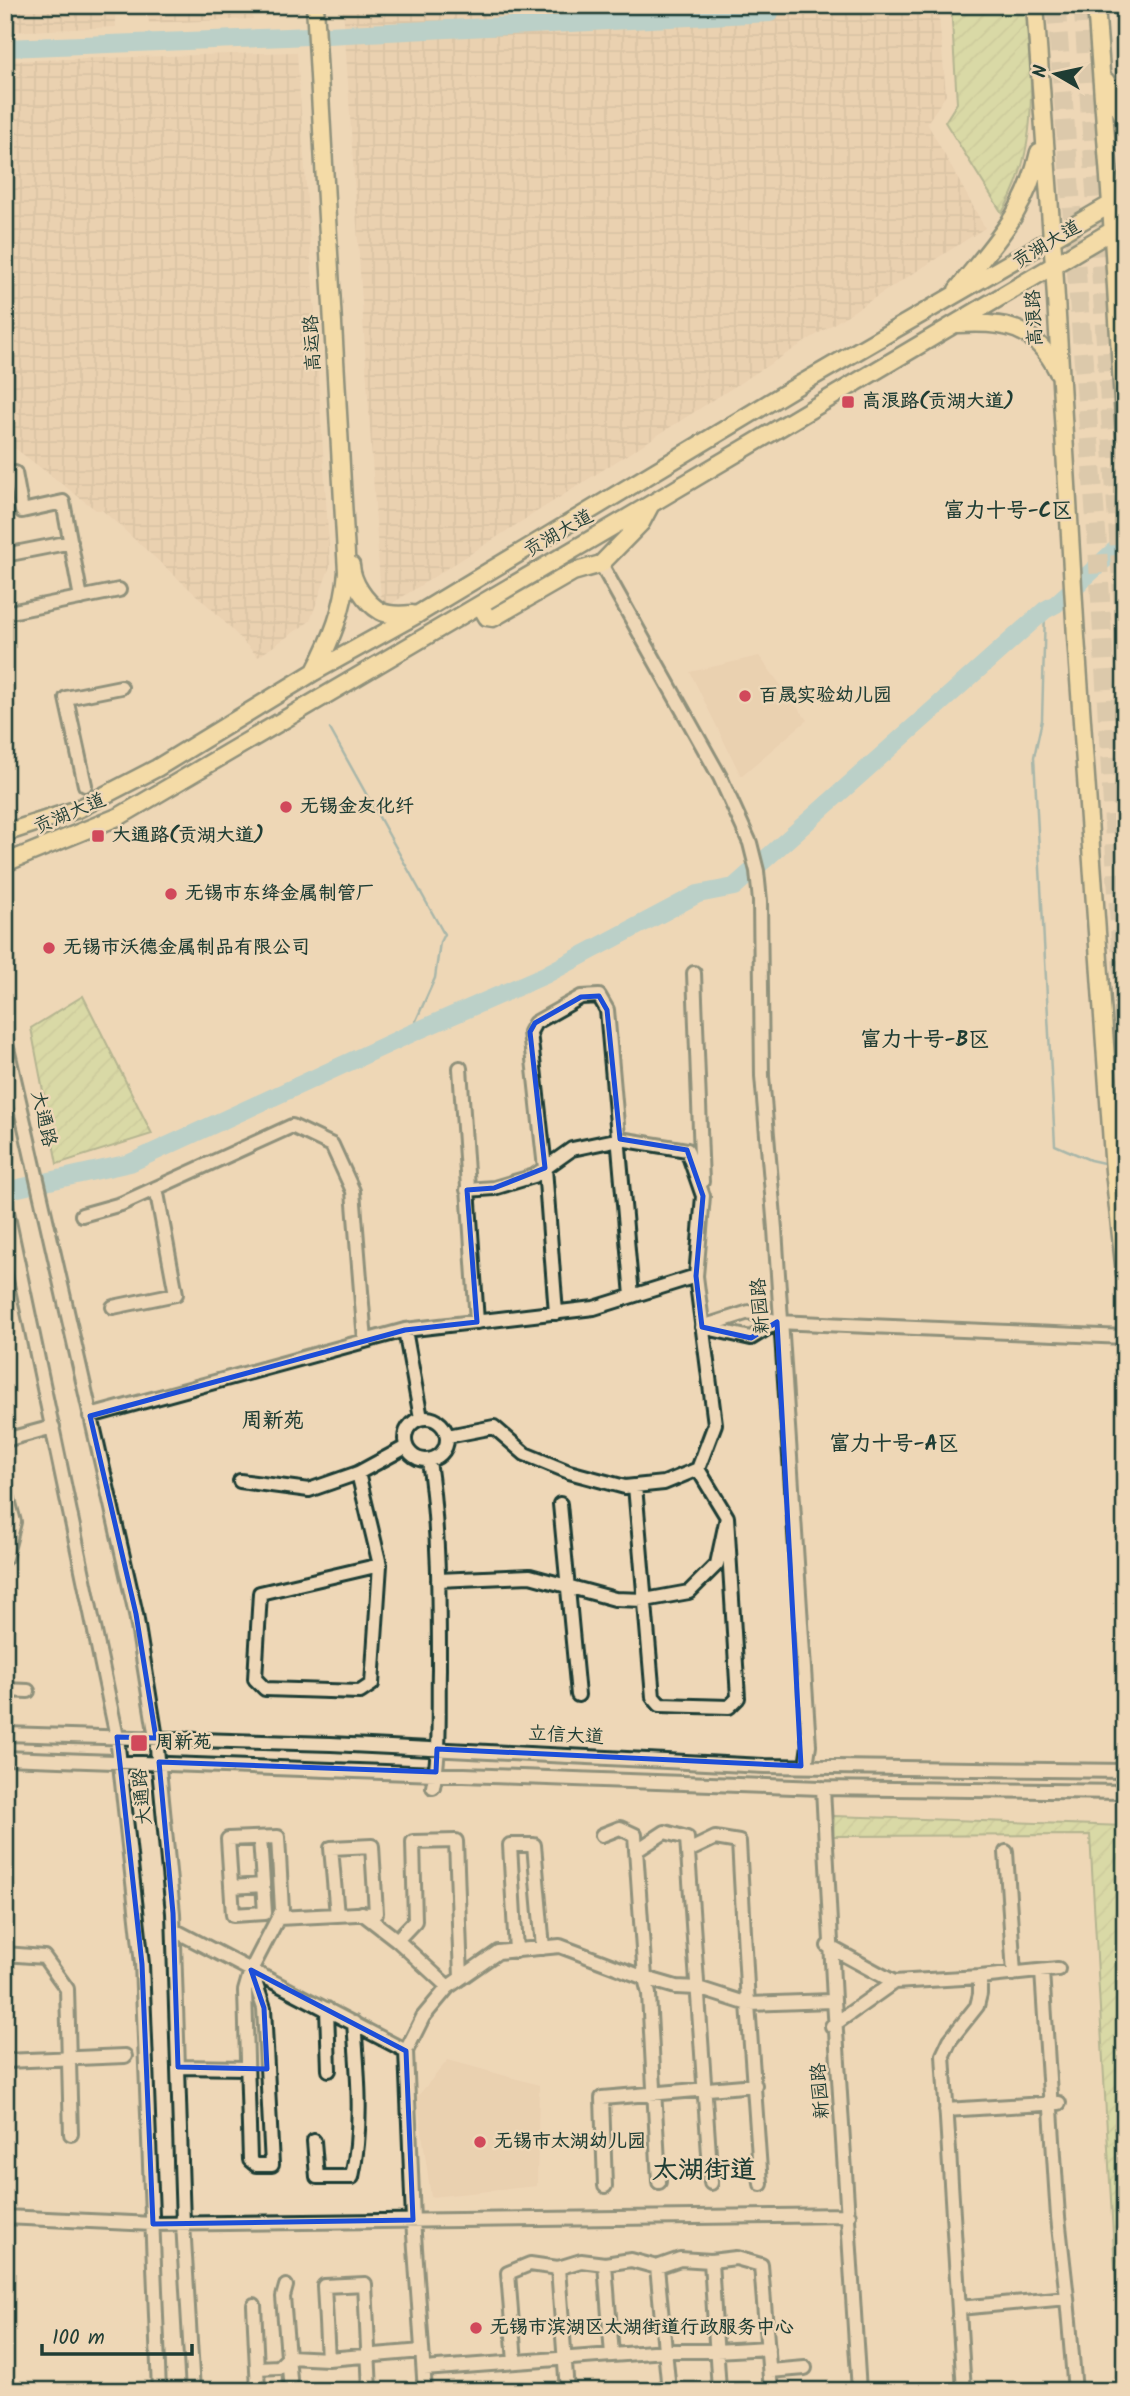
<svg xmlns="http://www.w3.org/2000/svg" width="1130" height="2396" viewBox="0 0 1130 2396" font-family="Kalam,'LXGW WenKai TC',sans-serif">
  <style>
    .built { fill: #e4c9a8 }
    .industrial { fill: url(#industrial-grid) }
    .garden { fill: url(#garden-furrows); stroke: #6f8c63; stroke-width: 2 }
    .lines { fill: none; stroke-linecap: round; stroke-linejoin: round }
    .stream { stroke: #579099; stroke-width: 2.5 }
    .river { stroke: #7dc8dd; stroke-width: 18 }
    .highway-tunnel { stroke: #c5b89d; stroke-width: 19; stroke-dasharray: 19 10; stroke-linecap: butt }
    .minor-casing { stroke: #1f3d34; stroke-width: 18 }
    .major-casing { stroke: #1f3d34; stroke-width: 21 }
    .minor { stroke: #eed7b7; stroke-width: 12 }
    .major { stroke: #fadf96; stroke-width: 16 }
    .marked { fill: none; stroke: #1d4ed8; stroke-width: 5; stroke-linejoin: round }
    .poi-dot { fill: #d1495b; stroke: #eed7b7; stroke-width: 2.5 }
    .labels { text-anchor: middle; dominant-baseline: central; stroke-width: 5; stroke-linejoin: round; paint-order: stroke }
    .street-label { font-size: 19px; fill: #1f3d34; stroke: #eed7b7 }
    .poi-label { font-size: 19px; font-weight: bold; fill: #1f3d34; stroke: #eed7b7; text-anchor: start }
    .neighbourhood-label { font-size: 21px; font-weight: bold; fill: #1f3d34; stroke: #eed7b7 }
    .district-label { font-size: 26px; font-weight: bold; fill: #1f3d34; stroke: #eed7b7 }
  </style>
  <defs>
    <pattern id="industrial-grid" width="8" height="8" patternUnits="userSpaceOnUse" patternTransform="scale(1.75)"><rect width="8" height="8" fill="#e4c9a8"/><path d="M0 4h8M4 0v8" fill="none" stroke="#c3ae91"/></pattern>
    <pattern id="garden-furrows" width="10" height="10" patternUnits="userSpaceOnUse" patternTransform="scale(1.75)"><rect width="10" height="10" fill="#bfdb92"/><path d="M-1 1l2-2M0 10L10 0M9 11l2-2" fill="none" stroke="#a4bd7e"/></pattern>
  </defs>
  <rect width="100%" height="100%" fill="#eed7b7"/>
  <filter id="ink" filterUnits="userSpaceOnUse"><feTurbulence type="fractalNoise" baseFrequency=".0143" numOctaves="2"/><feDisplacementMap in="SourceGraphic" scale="14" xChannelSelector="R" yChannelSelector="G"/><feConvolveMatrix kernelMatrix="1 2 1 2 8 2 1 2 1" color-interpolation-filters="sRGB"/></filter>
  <g filter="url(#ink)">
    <path class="built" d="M759 656 807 720 741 776 690 672Z
      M448 2060 539 2085 537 2186 431 2197 417 2097Z"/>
    <path class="industrial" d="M5 5H114L116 27 5 32Z
      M147 5H252L253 19 149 23Z
      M343 5H938L946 95 927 123 985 228 380 611 381 600Z
      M294 52 297 53 314 303 330 566 310 621 258 657 216 613 102 510H96L16 449 5 451V61Z"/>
    <path class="garden" d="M951 5H1026C1031 78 1041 147 1002 213L945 122 957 103Z
      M83 996 152 1134 57 1164 31 1028Z
      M834 1816 1125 1826V2391H1122L1090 1835 833 1836Z"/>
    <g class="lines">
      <path class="stream" d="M1045 610 1042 720 1034 757 1055 1145 1090 1160 1108 1164
        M330 729 444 934 440 942 435 978 410 1034"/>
      <path class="river" d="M5 48 287 37 770 13
        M5 1191 130 1163 410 1034 545 975 698 894 734 887 1045 610 1056 604 1125 541"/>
      <path class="highway-tunnel" d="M1056 5 1097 538 1125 1022
        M1083 5 1125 634"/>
      <defs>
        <path id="minor" d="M5 475 15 473 22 511 63 502 81 598
          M5 555 71 542
          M601 564 720 777 750 843 757 871 760 901 762 1076 775 1229 809 1745 806 1766
          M5 613 119 590
          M85 785 66 698 121 687
          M694 973 702 1182
          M5 1039 136 1614 156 1738 173 1913 183 2223 193 2391
          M460 1068 477 1322
          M467 1190 494 1188 534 1176 572 1149 620 1139 687 1150 703 1196 696 1276
          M5 1202 117 1737 142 1964 159 2391
          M82 1215 121 1204 292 1126 332 1145 353 1191 365 1341
          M113 1307 176 1294 156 1188
          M556 1313 545 1168 530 1032 535 1023 581 997 599 996 607 1010 632 1296
          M702 1327 749 1312 777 1322 1125 1337
          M702 1327 751 1338 777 1322
          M405 1330 594 1308 696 1276 715 1424 698 1469 664 1483 625 1487 569 1472 525 1454 494 1427 448 1436
          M90 1416 405 1330 421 1418
          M405 1439a21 21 0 1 1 42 0a21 21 0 1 1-42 0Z
          M5 1440 53 1427
          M429 1461C439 1530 439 1599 439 1669 438 1708 441 1749 433 1787
          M358 1473 380 1565 372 1684 360 1692 265 1689 255 1679 260 1593 380 1565
          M240 1481 309 1490 358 1473 406 1447
          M635 1486 653 1697 660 1705 729 1707 738 1698 727 1517
          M5 1488 14 1522 5 1558
          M560 1504 578 1695
          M438 1580 530 1576 615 1599 645 1600 689 1592 717 1564 727 1517 698 1469
          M5 1690 28 1691
          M5 1734 331 1744 764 1766 1125 1771
          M5 1758 820 1788 1125 1792
          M823 1788 834 2000 859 2391
          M602 1835 620 1828 635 1835 645 1978 649 1994 659 2182
          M636 1851 665 1832 687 1838 711 2183
          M688 1851 715 1838 739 1842 748 2004 761 2184
          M1006 1852 1014 1974
          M231 1887 263 1885
          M362 1913 397 1940 415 1921 413 1842 456 1841 461 1978
          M278 1918 337 1915 331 1848 372 1846 376 1913 337 1915
          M174 1930 406 2051
          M397 1940 448 1987
          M828 1946 894 1982 980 1977 1058 1969
          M516 1951 510 1845H534L543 1948
          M5 1954 44 1957 67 1989 71 2134
          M251 1970 245 1991 250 2160 256 2165H272L264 2008 251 1970 282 1910 278 1837 228 1839 233 1915 265 1913 260 1838
          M1042 1971 1058 2217 1067 2298
          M327 2009 329 2070
          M832 2026 894 1982
          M5 2061 125 2056
          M178 2067 247 2068
          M946 2110 1059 2103
          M314 2141 317 2177H352C363 2127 358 2074 354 2023
          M605 2186 602 2098 755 2085
          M5 2217 153 2224 849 2215
          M711 2261 719 2391
          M605 2264 612 2355
          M657 2267 669 2391
          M558 2268 567 2391
          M286 2286 283 2297 291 2391
          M254 2305 258 2391
          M959 2308 1067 2298 1075 2391
          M328 2359 324 2286 365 2284 370 2391
          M515 2362 508 2273 530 2264 558 2268 581 2261 605 2264 631 2260 657 2267 680 2259 711 2261 736 2258 761 2265 771 2391
          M257 2368 279 2367 289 2357 328 2359 422 2351
          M424 2369 666 2351H716L768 2348
          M770 2371 805 2368
          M425 2391 413 2220 406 2051 423 2017 448 1987 498 1952 560 1946 645 1978 676 1987 698 1988 748 2004 831 2001
          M964 2391 943 2055 950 2040 977 2006 980 1994V1977"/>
        <path id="major" d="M1035 5 1054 265 1076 637 1114 1171 1125 1274
          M1096 5 1111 204 1125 436
          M1106 81 1125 120
          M957 290C994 243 1026 213 1039 152
          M958 324C1005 321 1035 326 1058 372
          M351 565C352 582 365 602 380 611 389 616 402 615 412 614
          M480 605 487 617 493 618 573 572 601 564 641 523 650 506
          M315 671C332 638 344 609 347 572L315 5
          M5 833 78 809 157 768 314 672 418 614 792 389 1125 196
          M5 863 120 816 651 504 1125 223"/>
      </defs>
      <use href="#minor" class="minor-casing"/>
      <use href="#major" class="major-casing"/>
      <use href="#minor" class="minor"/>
      <use href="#major" class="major"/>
    </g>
  </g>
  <path d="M0 0H1130V2396H0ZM599 996 607 1010 620 1139 687 1150 703 1196 696 1276 702 1327 751 1338 777 1322 801 1766 437 1749 436 1772 159 1762 173 1913 178 2067 267 2069 264 2008 251 1970 406 2051 413 2220 153 2224 142 1964 117 1737 156 1738 136 1614 90 1416 405 1330 477 1322 467 1190 494 1188 545 1168 530 1032 535 1023 581 997Z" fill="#eed7b7" fill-opacity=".55" fill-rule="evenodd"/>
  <path class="marked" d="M599 996 607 1010 620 1139 687 1150 703 1196 696 1276 702 1327 751 1338 777 1322 801 1766 437 1749 436 1772 159 1762 173 1913 178 2067 267 2069 264 2008 251 1970 406 2051 413 2220 153 2224 142 1964 117 1737 156 1738 136 1614 90 1416 405 1330 477 1322 467 1190 494 1188 545 1168 530 1032 535 1023 581 997Z"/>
  <g class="poi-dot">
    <rect x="841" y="395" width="14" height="14" rx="3.5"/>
    <circle cx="745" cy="696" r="7"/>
    <circle cx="286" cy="807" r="7"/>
    <rect x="91" y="829" width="14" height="14" rx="3.5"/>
    <circle cx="171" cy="894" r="7"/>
    <circle cx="49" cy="948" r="7"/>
    <rect x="130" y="1734" width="18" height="18" rx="3.5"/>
    <circle cx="480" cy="2142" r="7"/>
    <circle cx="476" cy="2328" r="7"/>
  </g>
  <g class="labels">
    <g class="street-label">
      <text transform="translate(1047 245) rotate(-31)">贡湖大道</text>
      <text transform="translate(1035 318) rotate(-93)">高浪路</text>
      <text transform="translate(313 343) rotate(-93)">高运路</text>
      <text transform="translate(559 534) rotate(-30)">贡湖大道</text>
      <text transform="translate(70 814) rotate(-23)">贡湖大道</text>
      <text transform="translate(43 1119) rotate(77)">大通路</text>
      <text transform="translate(761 1306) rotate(-94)">新园路</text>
      <text transform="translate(566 1736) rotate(3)">立信大道</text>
      <text transform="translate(143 1797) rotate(-96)">大通路</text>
      <text transform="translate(821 2091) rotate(-94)">新园路</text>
    </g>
    <g class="poi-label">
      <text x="862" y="402">高浪路(贡湖大道)</text>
      <text x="759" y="696">百晟实验幼儿园</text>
      <text x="300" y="807">无锡金友化纤</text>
      <text x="112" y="836">大通路(贡湖大道)</text>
      <text x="185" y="894">无锡市东绛金属制管厂</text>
      <text x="63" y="948">无锡市沃德金属制品有限公司</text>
      <text x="155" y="1743">周新苑</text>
      <text x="494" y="2142">无锡市太湖幼儿园</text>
      <text x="490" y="2328">无锡市滨湖区太湖街道行政服务中心</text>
    </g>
    <g class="neighbourhood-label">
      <text x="1008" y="511">富力十号-C区</text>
      <text x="925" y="1040">富力十号-B区</text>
      <text x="273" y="1421">周新苑</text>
      <text x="894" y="1444">富力十号-A区</text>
    </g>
    <g class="district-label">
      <text x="704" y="2171">太湖街道</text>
    </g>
  </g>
  <rect width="1130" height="2396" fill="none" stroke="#eed7b7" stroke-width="28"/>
  <rect x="14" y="14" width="1102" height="2368" fill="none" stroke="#1f3d34" stroke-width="2.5" filter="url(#ink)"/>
  <g transform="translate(1056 74) rotate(279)" stroke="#eed7b7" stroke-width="5" paint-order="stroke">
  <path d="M0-5L12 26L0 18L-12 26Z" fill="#1f3d34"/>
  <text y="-10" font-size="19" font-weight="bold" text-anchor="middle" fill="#1f3d34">N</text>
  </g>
  <path d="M42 2344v10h150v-10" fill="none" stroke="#1f3d34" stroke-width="3.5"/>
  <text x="52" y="2344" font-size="21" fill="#1f3d34" stroke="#eed7b7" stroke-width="5" paint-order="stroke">100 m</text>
</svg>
